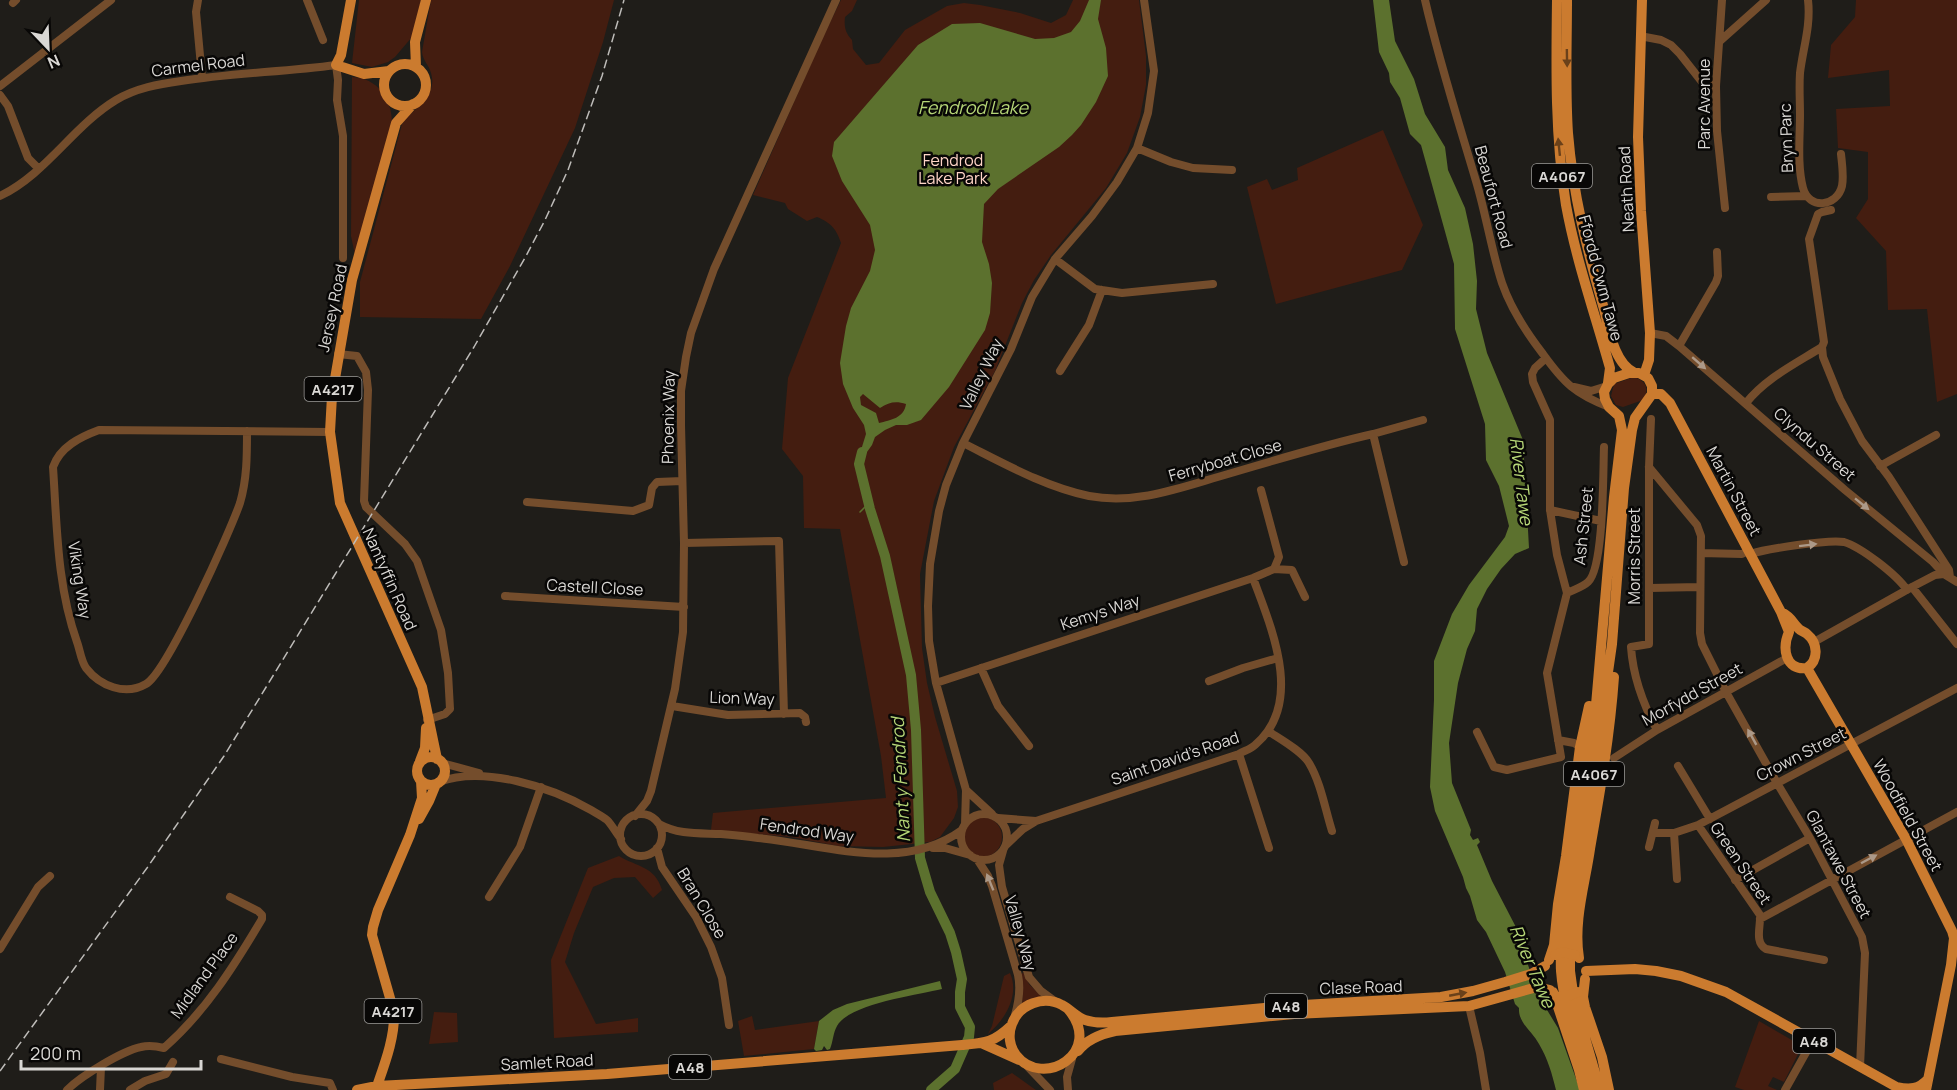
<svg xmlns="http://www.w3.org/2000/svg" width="1957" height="1090" viewBox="0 0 1957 1090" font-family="Manrope,sans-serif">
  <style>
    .green { fill: #441d10 }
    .water { fill: #5c712e; fill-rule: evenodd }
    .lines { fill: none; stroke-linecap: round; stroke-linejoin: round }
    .stream { stroke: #5c712e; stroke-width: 1.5 }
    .river { stroke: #5c712e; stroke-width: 10 }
    .minor { stroke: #744d2c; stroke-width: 8 }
    .major { stroke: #cb7b2f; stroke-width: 10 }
    .rail { stroke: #bebcb9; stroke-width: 1.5; stroke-dasharray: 9 4.5; stroke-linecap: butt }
    .major-bridge { stroke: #cb7b2f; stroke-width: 10 }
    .oneway { fill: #6a411a }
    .oneway2 { fill: #ac9988 }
    .labels { text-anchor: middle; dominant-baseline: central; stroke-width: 5; stroke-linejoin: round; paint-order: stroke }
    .shield { fill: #080706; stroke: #9a9996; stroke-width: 1.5 }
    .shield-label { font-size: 15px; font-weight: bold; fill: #d9d7d4 }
    .street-label { font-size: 16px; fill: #d9d7d4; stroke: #080706 }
    .park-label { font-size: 16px; fill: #ffd5c7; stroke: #080706 }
    .water-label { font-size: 18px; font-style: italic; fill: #b6d677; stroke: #080706 }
  </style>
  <rect width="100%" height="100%" fill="#1f1d19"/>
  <path class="green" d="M359 0H421L412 37 395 57 388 62 372 67 352 63Z
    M431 0H614L603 42 575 128 510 266 481 319 360 317V282L402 124C414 107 438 97 431 73 429 65 423 61 422 52Z
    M841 0H857L852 11 845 17C844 26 845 33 852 40L853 49 866 65 879 63 905 30 947 6 964 3 980 5 1020 13 1051 23 1066 15 1073 0H1139L1146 56V85L1140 117 1127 153 1106 188 1051 255 1034 280 1022 303 995 371 954 447 934 501 920 574 922 648 927 683 935 717 957 791 958 807 954 818 940 837 930 842 883 847 838 846 791 837 711 830 713 813 886 798 881 756 840 529 804 528 803 476 782 449 788 378 841 243C836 228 831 223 817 217L807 221 788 209 785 203 753 195 820 43Z
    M1856 0H1957V394L1937 402 1927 309 1888 310 1886 251 1856 218 1868 199V152L1838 148 1836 109 1890 106 1889 70 1828 78 1831 45 1855 17Z
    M352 77C379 78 393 101 392 126L355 255 351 236Z
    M1383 130 1423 225 1402 270 1276 304 1247 187 1267 179 1272 190 1298 180 1297 168Z
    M1634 377C1646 381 1650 389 1643 400L1623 407 1616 405 1611 396 1614 384Z
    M962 837a20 20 0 1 1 40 0a20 20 0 1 1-40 0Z
    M619 856C637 867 655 866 662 890L653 898 635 877 614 878 593 887 574 933 565 962 596 1024 638 1018V1032L554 1038 551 960 588 868Z
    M1023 972 1029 984 1042 997 1033 998 1022 1003 1023 986 1021 976Z
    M1010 973C1020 995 1005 1020 988 1034L992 1026 1004 976Z
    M434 1012 457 1013 458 1042 429 1044Z
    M752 1016 755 1030 819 1021 814 1049 744 1056 738 1021Z
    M1759 1021 1802 1046 1784 1082 1773 1077 1768 1086 1777 1090H1744L1735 1087Z
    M1012 1073 1033 1088 1036 1090H994L993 1083Z"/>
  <path class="water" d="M1089 0H1101L1098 19 1106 48 1108 76 1096 102 1081 125 1072 135 1059 147 998 189 984 204 982 242 989 264 992 283 990 313 985 330 949 387 921 420 907 425H896L885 430 875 437 872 445 867 452H862L861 450 866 434 864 425 853 408 843 384 840 363 846 326 851 308 870 271 875 250 870 225 842 181 832 156 834 142 918 45 952 24 980 23 1035 39 1054 38 1071 32 1080 21ZM863 394 880 408C889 402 896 401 906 404 904 418 891 420 879 423L876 413 861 405 860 397Z
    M1373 0H1389L1395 41 1414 79 1425 114 1445 147 1448 170 1465 208 1473 244 1477 281 1476 309 1487 353 1523 440 1529 548 1515 554 1501 569 1487 589 1477 609 1475 631 1467 649 1458 683 1449 743 1452 783 1471 830 1470 835 1473 840 1478 838 1480 842 1477 845 1492 881 1519 933 1528 965 1541 1000 1558 1028 1580 1090H1556C1552 1074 1548 1059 1539 1044 1532 1031 1518 1023 1519 1008L1515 1004 1505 972 1486 932 1477 920 1470 896 1466 888 1463 877 1435 811 1430 787 1434 700V661L1452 614 1469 585 1505 537 1509 526 1499 486 1486 460 1485 424 1455 329 1454 264 1421 145 1410 134 1400 98 1390 82 1389 73 1379 52Z
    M940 981 942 989C917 995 849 1004 837 1026 833 1033 833 1042 830 1049L827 1050 824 1046 822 1050 816 1051 814 1049 819 1021 833 1010 847 1004Z"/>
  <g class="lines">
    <path class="stream" d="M860 512 869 503"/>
    <path class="river" d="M862 452 859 464 870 509 885 556 911 675 916 730 920 858 930 892 950 933 956 952 962 979 960 992V1007L970 1027 969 1037 955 1069 931 1090"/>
    <path class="minor" d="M198 0 196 12 202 77
      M307 0 323 40
      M1425 0C1439 61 1458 120 1476 181 1486 214 1491 249 1502 283 1511 309 1526 332 1543 354 1564 383 1575 394 1609 407
      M1722 0 1716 86 1717 131 1725 208
      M1808 0C1811 26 1803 48 1800 73 1799 87 1800 101 1800 115 1800 138 1797 165 1803 188 1809 210 1837 207 1842 186 1844 176 1842 164 1841 154
      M13 3 16 0
      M1640 36 1661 40 1671 45 1680 54 1702 82 1716 86
      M1720 41 1766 0
      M0 86 111 0
      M0 95 8 106 28 158 39 169
      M1137 148 1171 162 1193 168 1232 170
      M0 196C46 174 73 126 116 100 136 88 159 84 181 81 232 73 284 72 336 65L338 80 337 100 343 136V258
      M1771 197 1806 196
      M1831 210 1822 212 1818 214 1809 239 1824 342 1822 347 1823 357 1840 399 1862 441 1889 477 1949 570 1950 577
      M1055 259 1095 289 1122 293 1213 284
      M1650 333 1666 336 1679 346 1845 490 1933 562 1944 574 1957 582
      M1679 346 1716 282 1718 276 1717 252
      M338 354 357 356 366 372 368 390 364 501 366 507 405 544 417 561 441 630 448 673 450 709 445 714 427 720
      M1060 371 1089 325 1102 290
      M1574 387 1591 391 1607 386
      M1746 403C1766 378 1795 364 1822 347
      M1651 419 1649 467V644L1631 647C1633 677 1643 704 1657 730
      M247 431C247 456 247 479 240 503 230 532 167 672 146 684 125 696 100 686 86 668 81 661 80 650 77 642 57 586 57 526 53 467 60 447 80 437 99 430L330 432
      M1373 434 1423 420
      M963 443C1003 463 1045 487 1089 496 1138 505 1182 487 1228 474 1276 460 1324 445 1373 434L1404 562
      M1880 466 1936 435
      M1649 467 1697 525 1701 536 1700 633 1702 644 1726 692 1777 783 1810 838 1862 937 1865 953 1860 1067
      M1261 490 1279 557 1274 569
      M527 502 633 511 649 505 652 488 657 482 682 481
      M1550 510 1601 521
      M684 543 779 541 784 714
      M1701 553 1742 554 1748 551
      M1750 554C1766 549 1829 539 1844 542 1861 547 1897 575 1907 590
      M1912 587 1957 644
      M1650 588 1699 587
      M1567 593C1573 590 1583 587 1588 582 1604 568 1603 472 1604 447
      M505 596 684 607
      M1814 642 1912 587 1935 575 1944 574
      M981 668 998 706 1029 746
      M1209 681 1243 668 1278 658
      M936 683 1253 578 1274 569 1292 570 1305 597
      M672 706 728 715 800 713 805 717 806 722
      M1268 731C1280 739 1302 751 1309 763 1321 783 1325 809 1332 831
      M1477 732 1494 767 1507 770 1561 757 1547 673 1567 593 1557 555 1550 510V420L1533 382 1532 374 1535 368 1546 358
      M1558 740 1574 743 1580 747
      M1239 754 1269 848
      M1614 758 1657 730 1787 658
      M442 763 479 773
      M1678 766 1710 819
      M439 782C483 765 551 787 591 810 596 813 602 816 607 820 612 825 616 833 621 839
      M966 790 992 814
      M961 837a23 23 0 1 1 46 0a23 23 0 1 1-46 0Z
      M620 835a21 21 0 1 1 42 0a21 21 0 1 1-42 0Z
      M635 816 647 801 651 791 675 689 683 632 684 543 681 425V391L686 357 691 333 714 269 836 0
      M998 818 1036 821
      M659 824C679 835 699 833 721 834 733 835 745 836 758 838 824 844 902 874 962 830
      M965 824 966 790 936 683 929 641 928 606 930 564 939 511 946 485 963 443 1011 349 1032 297 1055 259 1092 216 1117 182 1137 148 1148 113 1154 71 1144 0
      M1698 825 1760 915C1761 926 1754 942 1766 949L1824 960
      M1654 833H1674L1698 825 1957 688
      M1674 833 1677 879
      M1006 845 1023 829 1036 821 1239 754C1244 751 1251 749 1255 745 1305 703 1271 627 1253 578
      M1649 847 1655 823
      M657 848 662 867 696 917 711 947 722 978 729 1025
      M933 848H945L970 855
      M1003 851 999 865 1002 887 1029 977 1041 991 1056 1002
      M977 859 988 876 992 886 1018 975C1021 989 1019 1001 1015 1015
      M1735 880 1810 838
      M489 897 520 847 541 787
      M1760 919 1957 812
      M0 949 38 887 50 876
      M1469 1006 1480 1053 1486 1090
      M221 1059 292 1077 330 1083 333 1090
      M1028 1067 1050 1090
      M67 1090C81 1076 122 1051 141 1047 149 1045 156 1046 164 1048 206 1011 234 966 262 919V915L258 911 230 897
      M100 1090 101 1067
      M130 1090 145 1081 166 1074 173 1062
      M1068 1090 1067 1077 1072 1059
      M1785 1090 1813 1040"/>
    <path class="major" d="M351 0 341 55 336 65 364 74 389 71
      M1557 0C1556 68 1555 137 1566 205 1576 260 1595 314 1610 368L1608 383
      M1567 0C1567 44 1565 89 1568 133 1573 195 1587 250 1604 309 1609 329 1614 364 1635 373
      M1642 0 1638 137 1641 211 1650 333 1649 360 1644 375
      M384 85a21 21 0 1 1 42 0a21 21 0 1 1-42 0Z
      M416 67 415 42 426 0
      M413 104 396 123 352 280 332 396 330 432 340 503 422 687 437 759
      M1652 394H1661L1670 403 1781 612 1789 632
      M1781 612C1793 618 1791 622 1799 629 1801 631 1805 632 1807 634 1818 643 1819 660 1807 668 1785 671 1782 648 1789 632
      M1807 668 1906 839 1952 931 1954 938 1951 965 1926 1090
      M417 771a14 14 0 1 1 28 0a14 14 0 1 1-28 0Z
      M420 761 425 748 426 728
      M419 819 429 801 436 784
      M1579 958C1573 922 1585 884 1590 849 1600 792 1610 735 1614 677
      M1549 960 1554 945 1558 904 1566 856 1580 747 1589 706
      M1586 971 1635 969 1656 971 1681 976 1726 992 1902 1090
      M1585 979 1583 997 1585 1007 1602 1057 1609 1090
      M1553 992 1579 1070 1584 1090
      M1068 1009C1105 1052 1043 1090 1016 1055 1009 1046 1008 1034 1012 1024 1019 1004 1044 995 1062 1005 1070 1009 1076 1017 1085 1020 1094 1023 1103 1023 1112 1022L1286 1006 1441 997 1473 991 1505 982 1531 974 1545 966
      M981 1043 1019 1060
      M1078 1051C1087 1039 1101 1034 1115 1031L1294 1014 1469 1006 1537 987 1550 990
      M377 1086C385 1063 395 1037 394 1012L372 935 373 927 378 910 410 835 422 798 421 781
      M1897 1087C1910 1090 1919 1089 1928 1079
      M357 1090 377 1086 607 1074 962 1045C985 1043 993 1043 1011 1026
      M1592 1090C1582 1050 1564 1012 1561 971 1560 955 1562 939 1563 923L1596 705 1614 497 1622 430 1619 416 1609 407 1605 399 1604 392 1608 384 1614 378 1629 373H1639L1648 378 1652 386V394L1635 418 1632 430 1624 488 1612 644 1570 939V971L1574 1000 1600 1090"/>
    <path class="rail" d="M0 1071 147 868 224 756 474 347 526 256 545 220 568 170 602 76 624 0"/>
    <path class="major-bridge" d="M1555 955 1563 952 1575 955
      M1561 996H1568L1578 992"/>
  </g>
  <defs><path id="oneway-solid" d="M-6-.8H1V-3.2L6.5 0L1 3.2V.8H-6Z" transform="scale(1.5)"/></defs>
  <g class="oneway">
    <use href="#oneway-solid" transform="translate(1567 58) rotate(89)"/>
    <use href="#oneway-solid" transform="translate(1559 147) rotate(-96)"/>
    <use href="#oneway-solid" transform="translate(1458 994) rotate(-11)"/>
  </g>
  <g class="oneway2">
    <use href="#oneway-solid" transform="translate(1699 363) rotate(41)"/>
    <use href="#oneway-solid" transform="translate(1862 504) rotate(39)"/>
    <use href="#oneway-solid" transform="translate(1808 545) rotate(-7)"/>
    <use href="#oneway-solid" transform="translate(1752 737) rotate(-119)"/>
    <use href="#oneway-solid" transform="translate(1869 859) rotate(-28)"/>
    <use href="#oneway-solid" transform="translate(990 882) rotate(-112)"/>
  </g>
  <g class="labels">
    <g class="shield">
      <rect x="1532" y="164" width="60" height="24" rx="4.5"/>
      <rect x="304.5" y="377" width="57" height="24" rx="4.5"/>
      <rect x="1564" y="762" width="60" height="24" rx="4.5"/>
      <rect x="1265" y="994" width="42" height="24" rx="4.5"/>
      <rect x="364.5" y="999" width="57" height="24" rx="4.5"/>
      <rect x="1793" y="1029" width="42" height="24" rx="4.5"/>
      <rect x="669" y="1055" width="42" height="24" rx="4.5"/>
    </g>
    <g class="shield-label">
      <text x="1562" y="176">A4067</text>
      <text x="333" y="389">A4217</text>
      <text x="1594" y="774">A4067</text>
      <text x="1286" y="1006">A48</text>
      <text x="393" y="1011">A4217</text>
      <text x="1814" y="1041">A48</text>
      <text x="690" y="1067">A48</text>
    </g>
    <g class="street-label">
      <text transform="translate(198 65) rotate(-7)">Carmel Road</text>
      <text transform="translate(1704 104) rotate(-90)">Parc Avenue</text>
      <text transform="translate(1786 138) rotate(-92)">Bryn Parc</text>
      <text transform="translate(1626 189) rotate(-93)">Neath Road</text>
      <text transform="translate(1494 197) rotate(75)">Beaufort Road</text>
      <text transform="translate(1601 278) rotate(75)">Ffordd Cwm Tawe</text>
      <text transform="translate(332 308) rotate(-78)">Jersey Road</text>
      <text transform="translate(981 374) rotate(-64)">Valley Way</text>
      <text transform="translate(668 417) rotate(-89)">Phoenix Way</text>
      <text transform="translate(1815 444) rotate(41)">Clyndu Street</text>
      <text transform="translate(1225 460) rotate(-16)">Ferryboat Close</text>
      <text transform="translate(1734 491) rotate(62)">Martin Street</text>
      <text transform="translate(1583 526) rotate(-84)">Ash Street</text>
      <text transform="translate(1634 556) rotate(-90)">Morris Street</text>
      <text transform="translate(390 579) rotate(66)">Nantyffin Road</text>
      <text transform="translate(80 580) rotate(81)">Viking Way</text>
      <text transform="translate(595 587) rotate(3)">Castell Close</text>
      <text transform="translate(1100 612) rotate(-18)">Kemys Way</text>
      <text transform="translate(1692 694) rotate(-29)">Morfydd Street</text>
      <text transform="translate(742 698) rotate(2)">Lion Way</text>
      <text transform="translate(1801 754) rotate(-27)">Crown Street</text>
      <text transform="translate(1175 758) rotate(-19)">Saint David's Road</text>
      <text transform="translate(1908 815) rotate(61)">Woodfield Street</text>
      <text transform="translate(807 830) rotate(8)">Fendrod Way</text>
      <text transform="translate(1741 863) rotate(56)">Green Street</text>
      <text transform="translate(1839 864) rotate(62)">Glantawe Street</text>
      <text transform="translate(702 903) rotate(59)">Bran Close</text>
      <text transform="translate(1021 933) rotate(74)">Valley Way</text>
      <text transform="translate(204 975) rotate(-54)">Midland Place</text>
      <text transform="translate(1361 987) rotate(-2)">Clase Road</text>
      <text transform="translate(547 1062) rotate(-3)">Samlet Road</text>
    </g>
    <g class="park-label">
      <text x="953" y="160">Fendrod<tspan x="953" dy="18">Lake Park</tspan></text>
    </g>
    <g class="water-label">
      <text x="973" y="107">Fendrod Lake</text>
      <text transform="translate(1522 481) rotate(83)">River Tawe</text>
      <text transform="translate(900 780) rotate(-93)">Nant y Fendrod</text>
      <text transform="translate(1533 966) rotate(67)">River Tawe</text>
    </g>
  </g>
  <g transform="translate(48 48) rotate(157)" stroke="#080706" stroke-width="4.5" paint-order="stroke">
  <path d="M0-4.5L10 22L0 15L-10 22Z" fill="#d9d7d4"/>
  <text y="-9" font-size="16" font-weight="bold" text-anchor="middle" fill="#d9d7d4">N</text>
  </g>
  <path d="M21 1060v9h180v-9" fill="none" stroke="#d9d7d4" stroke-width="3"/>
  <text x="30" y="1060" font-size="18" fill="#d9d7d4" stroke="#080706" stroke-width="4.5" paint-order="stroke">200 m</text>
</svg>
